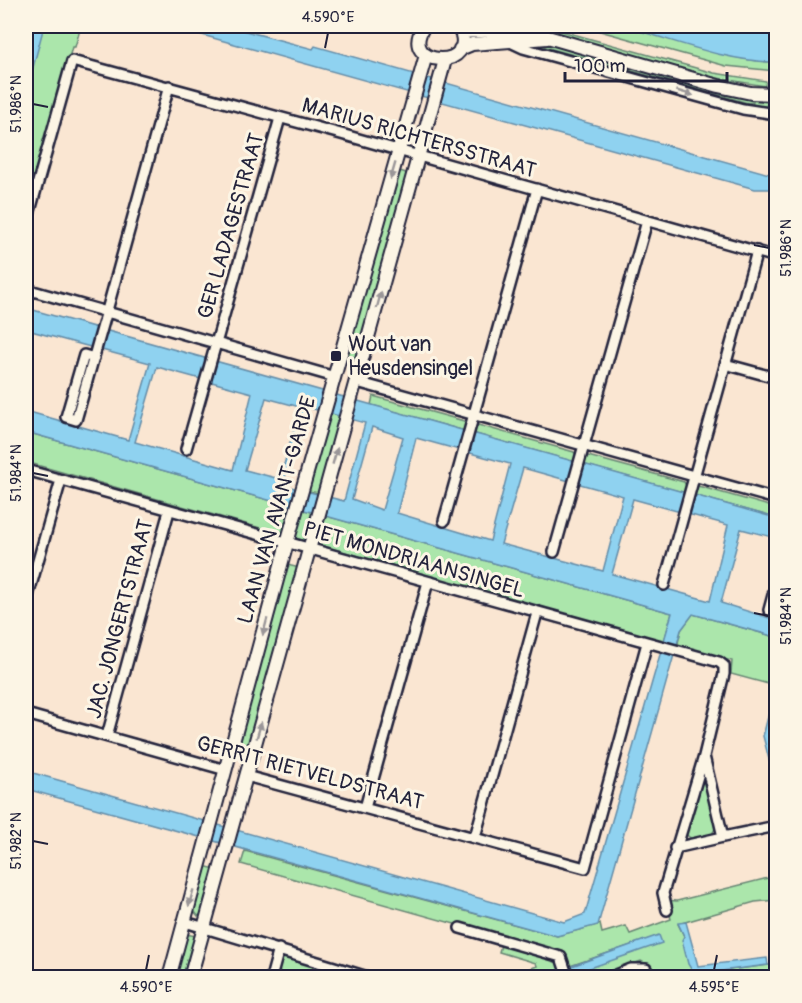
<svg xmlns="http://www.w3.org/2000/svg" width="802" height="1003" viewBox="0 0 802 1003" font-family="Pangolin,sans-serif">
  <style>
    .green { fill: #abe6ab; stroke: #668473; stroke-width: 1.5 }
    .water { fill: #8fd2f0; stroke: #638ca8; stroke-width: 1.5; fill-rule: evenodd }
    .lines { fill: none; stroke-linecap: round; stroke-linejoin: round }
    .minor-casing { stroke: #22223b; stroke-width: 14 }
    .tertiary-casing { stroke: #22223b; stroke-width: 16 }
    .minor { stroke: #fcf5e5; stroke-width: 9 }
    .tertiary { stroke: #fcf5e5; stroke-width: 12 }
    .oneway { fill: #9a9698 }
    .ticks { fill: none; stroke: #22223b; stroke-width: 2 }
    .poi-dot { fill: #22223b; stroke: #fcf5e5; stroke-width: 2 }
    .labels { text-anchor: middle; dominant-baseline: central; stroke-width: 6; stroke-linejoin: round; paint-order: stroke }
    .street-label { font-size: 21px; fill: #22223b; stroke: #fcf5e5 }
    .poi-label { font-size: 21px; fill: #22223b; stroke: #fcf5e5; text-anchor: start }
    .neatline { fill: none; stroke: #22223b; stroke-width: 2 }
    .ticks-label { font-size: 15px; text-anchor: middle; fill: #22223b }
  </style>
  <rect width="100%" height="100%" fill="#fae6d2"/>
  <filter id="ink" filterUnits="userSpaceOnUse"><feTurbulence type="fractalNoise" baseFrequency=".0167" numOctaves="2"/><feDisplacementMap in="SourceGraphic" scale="12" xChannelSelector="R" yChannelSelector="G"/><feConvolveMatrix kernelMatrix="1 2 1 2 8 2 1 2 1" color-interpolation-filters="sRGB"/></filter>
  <g filter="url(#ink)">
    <path class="green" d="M26 26H81L75 47H72L26 217Z
      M521 26H544L714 73 766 81 765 86 711 77Z
      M582 26C595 26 610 23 623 26 675 36 724 62 776 62V71L726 66Z
      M531 43C611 50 686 92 767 102L766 108 752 107 753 102 748 103 545 47 542 50 531 47Z
      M397 170 409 174 357 363 344 359Z
      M373 396 464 421 467 425 465 431 371 405Z
      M330 413 342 416 319 493 308 491Z
      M478 425 574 452 577 456 575 462 472 433Z
      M26 432 672 613 664 642 26 462Z
      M588 456 684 482 687 487 685 493 582 464 584 458Z
      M698 486 776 508V518L693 495Z
      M287 565 300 568 248 753 235 750Z
      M693 614 776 637V686L731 674 732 661 677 647 681 630Z
      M702 777 706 778 717 825 712 834 692 839 685 834Z
      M245 851 557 936 600 924 602 933 626 926 630 934 671 919 666 900 677 901 776 876V900L755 902 678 924 684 936 696 977H654L652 967 641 961 601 975 571 977 570 974 658 936 567 967 565 955 241 864Z
      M203 866 216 869 204 913 198 916 192 908Z
      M186 934 196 936 186 977 172 978Z
      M501 945 559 960 563 969 538 977H508L537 966 536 963 499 952Z
      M284 957 337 972 341 977 274 978 280 959Z
      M776 964V977H707L704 973Z"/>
    <path class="water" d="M26 26H44L26 94Z
      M170 26H227L313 49 315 46 776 176V189H755Z
      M622 26H776V62C725 62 671 39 622 26Z
      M26 308 776 518V538L741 529 721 603 776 620V637L693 614 681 630 598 925 557 936 26 789V771L564 922 585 914 672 613 26 432V411L128 440 150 363 31 331 26 349ZM157 367 252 393 233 470 135 442ZM266 398 300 407 280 479 245 470ZM306 407 365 423 344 501 283 485ZM372 427 403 437 382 510 352 499ZM416 438 510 464 490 541 397 513ZM523 468 623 496 603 571 501 544ZM633 499 728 525 710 601 612 574Z
      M776 686V787L763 736Z
      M686 922 698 966 767 958 768 965 704 973 707 977H696L688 964 682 940 684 936 678 923Z
      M659 935 662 943 564 977 538 978Z"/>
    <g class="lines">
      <defs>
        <path id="minor" d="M508 41 523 48 743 109 776 114
          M26 225 72 61 341 134 776 257
          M26 289 335 377
          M94 358 84 355 66 417 76 420C108 309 138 198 169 86
          M725 364 776 378
          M357 382 776 499
          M186 449 280 118
          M26 470 719 662 724 666V674L704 756 663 893 667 910
          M444 521 537 189
          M554 552 647 221
          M664 585 757 251
          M26 603 61 480
          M769 610 776 584
          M26 714 226 770
          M107 736 169 511
          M246 776 585 868 647 643
          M365 808 428 582
          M475 837 537 613
          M723 837 776 826
          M675 848 723 837 704 756
          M185 922 371 978
          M460 928 561 957 568 978
          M271 978 279 949
          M609 978 631 969H646L650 978"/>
        <path id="tertiary" d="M424 26C396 69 484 71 458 26
          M461 32 522 29 551 38 718 86 751 93 776 94
          M460 49 472 44 547 38
          M169 978 287 543 426 55
          M190 978 445 60"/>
      </defs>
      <use href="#minor" class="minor-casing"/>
      <use href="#tertiary" class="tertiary-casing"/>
      <use href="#minor" class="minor"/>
      <use href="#tertiary" class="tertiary"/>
    </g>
    <defs><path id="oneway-solid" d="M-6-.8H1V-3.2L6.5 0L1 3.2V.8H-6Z" transform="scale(1.5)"/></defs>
    <g class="oneway">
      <use href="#oneway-solid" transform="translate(685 93) rotate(16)"/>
      <use href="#oneway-solid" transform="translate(393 171) rotate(106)"/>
      <use href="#oneway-solid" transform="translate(379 300) rotate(-75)"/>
      <use href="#oneway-solid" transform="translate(335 456) rotate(-74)"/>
      <use href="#oneway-solid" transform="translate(265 627) rotate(105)"/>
      <use href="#oneway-solid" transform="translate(259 730) rotate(-74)"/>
      <use href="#oneway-solid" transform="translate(191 898) rotate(106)"/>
    </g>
  </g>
  <path class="ticks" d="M325 48 328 33M33 104 48 107M754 245 769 248M33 473 48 476M754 613 769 616M33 841 48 844M146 970 149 955M714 970 717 955"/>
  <rect class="poi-dot" x="330" y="350" width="12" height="12" rx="3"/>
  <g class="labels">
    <g class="street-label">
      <text transform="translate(419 138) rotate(16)">MARIUS RICHTERSSTRAAT</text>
      <text transform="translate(231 226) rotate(-74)">GER LADAGESTRAAT</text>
      <text transform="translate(277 510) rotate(-74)">LAAN VAN AVANT-GARDE</text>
      <text transform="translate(414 560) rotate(16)">PIET MONDRIAANSINGEL</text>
      <text transform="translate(120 619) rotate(-75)">JAC. JONGERTSTRAAT</text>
      <text transform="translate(310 773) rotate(15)">GERRIT RIETVELDSTRAAT</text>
    </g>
    <g class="poi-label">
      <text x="348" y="344">Wout van<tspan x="348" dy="24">Heusdensingel</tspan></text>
    </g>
  </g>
  <rect width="802" height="1003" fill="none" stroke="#fcf5e5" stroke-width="66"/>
  <path d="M565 72v9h162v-9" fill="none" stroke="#22223b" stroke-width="3"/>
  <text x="574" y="72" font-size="18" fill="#22223b" stroke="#fcf5e5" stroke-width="4.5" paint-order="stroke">100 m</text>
  <rect x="33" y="33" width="736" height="937" class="neatline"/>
  <g class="ticks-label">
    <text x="328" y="22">4.590°E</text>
    <text transform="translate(16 104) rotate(-90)" y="5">51.986°N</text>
    <text transform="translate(786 248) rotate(-90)" y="5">51.986°N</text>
    <text transform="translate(16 473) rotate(-90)" y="5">51.984°N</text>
    <text transform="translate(786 616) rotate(-90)" y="5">51.984°N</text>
    <text transform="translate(16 841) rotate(-90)" y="5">51.982°N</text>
    <text x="146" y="992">4.590°E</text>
    <text x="714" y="992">4.595°E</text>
  </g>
</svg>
